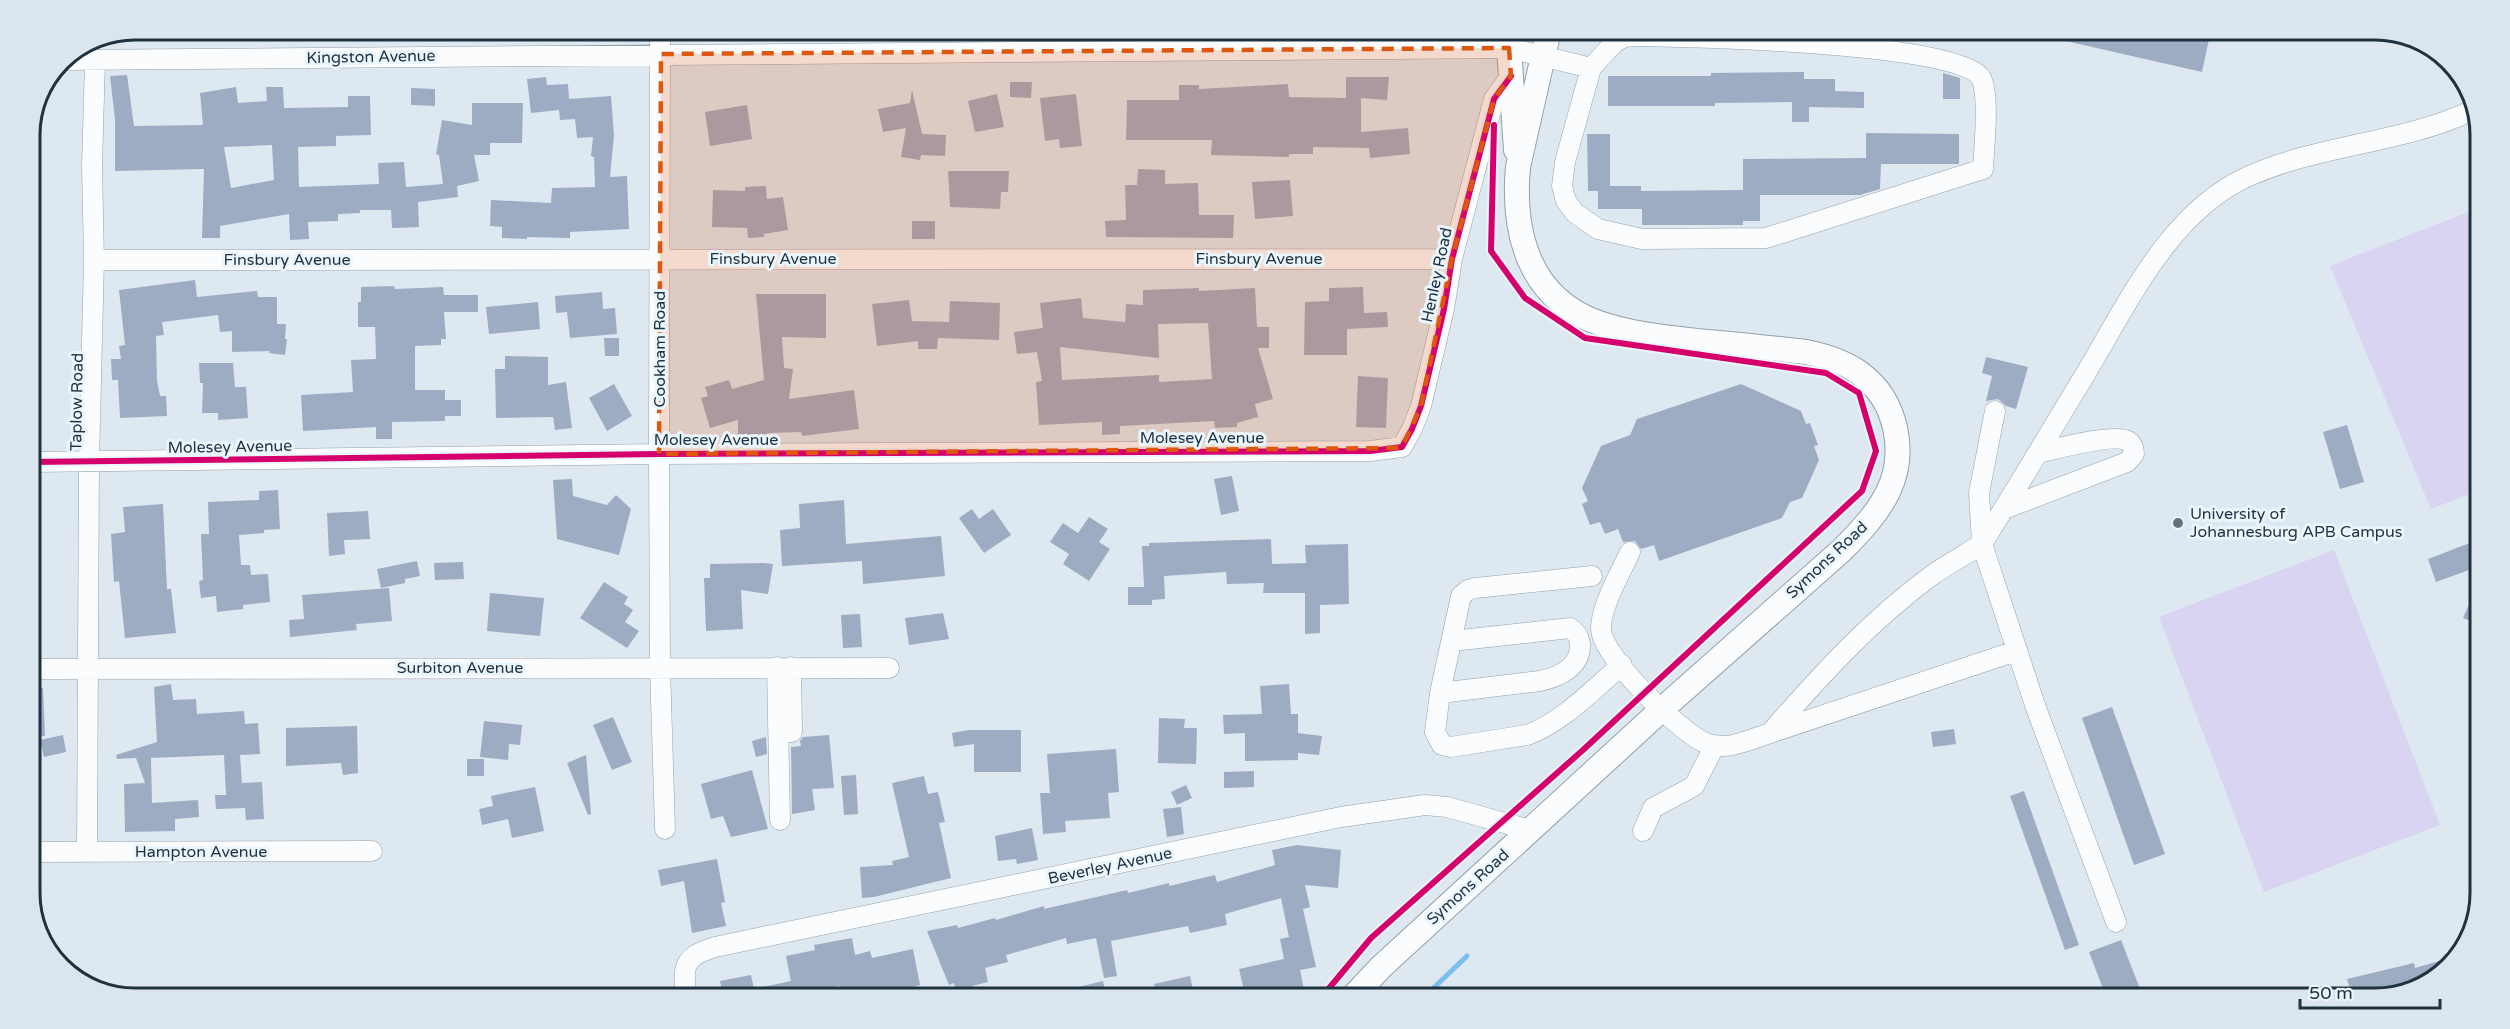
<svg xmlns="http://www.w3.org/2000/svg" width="2510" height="1029" viewBox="0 0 2510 1029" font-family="'Varela Round',sans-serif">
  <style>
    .green { fill: #dad4f3 }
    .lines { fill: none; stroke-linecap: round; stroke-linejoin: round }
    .stream { stroke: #7abff0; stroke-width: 5 }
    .building { fill: #9eacc3; fill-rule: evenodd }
    .minor-casing { stroke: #94a0aa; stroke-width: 21 }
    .major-casing { stroke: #94a0aa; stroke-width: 26 }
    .minor { stroke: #fafcfd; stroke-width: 20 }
    .major { stroke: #fafcfd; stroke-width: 24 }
    .cycleway-casing { stroke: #ebf5fc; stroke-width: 10 }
    .cycleway { stroke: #d6006c; stroke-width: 6 }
    .marked { fill: #de570f; fill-opacity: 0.2; stroke: #de570f; stroke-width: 4.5; stroke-dasharray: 12 8; stroke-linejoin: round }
    .poi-dot { fill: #62727e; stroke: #ebf5fc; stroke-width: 2 }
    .labels { text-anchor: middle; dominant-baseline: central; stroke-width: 6; stroke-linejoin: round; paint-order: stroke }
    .street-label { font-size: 16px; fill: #1f3240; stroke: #ebf5fc }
    .poi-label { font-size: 16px; fill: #1f3240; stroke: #ebf5fc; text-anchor: start }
    .rim { fill: none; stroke: #1f3240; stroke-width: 3 }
  </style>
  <rect width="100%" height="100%" fill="#dee8f0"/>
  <path class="green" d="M2478 208 2480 490 2431 509 2330 266Z
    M2334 550 2440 825 2264 892 2159 617Z"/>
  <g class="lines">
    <path class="stream" d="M1422 999 1467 956"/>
  </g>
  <path class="building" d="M2045 30H2211L2202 72 2044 36Z
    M1804 72V79H1835V91L1864 92V108L1809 107V122H1792V102L1715 103V106H1608V76H1711V73Z
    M1943 73 1960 78V99H1943Z
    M127 75 134 126 203 125 200 93 236 87 238 103 267 101 266 87H283L284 108 348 107V96H370L371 135 336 136V146L298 147 299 187 379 184 378 163 404 162 406 187 443 184 439 155 436 154 442 120 472 125V103H523L522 143H490V155H474L479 181 457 186 458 197 418 202 419 227 392 228 391 210H360V213L338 214V221L308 222 309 239 290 240 289 214 220 226V238H202L204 169 115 171V119L110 76ZM272 145 274 180 231 188 224 147Z
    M546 77 547 85 568 84 569 99 611 96 614 135 610 177 627 176 629 229 570 232V238L527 237V239L502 238V227L490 226 491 200 551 203 552 188 595 187 594 157 591 156 593 137 577 138 575 119 560 120 559 110 531 113 527 79Z
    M1346 77H1389L1387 100 1361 98V132L1408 128 1410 154 1370 158 1369 148 1313 147V154H1289V157L1211 155 1212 140H1126L1127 100H1179V85H1199V89L1288 84 1289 97 1346 98Z
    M1010 82H1032L1031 98 1010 97Z
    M411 88 435 89V106L411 105Z
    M912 90 922 134 946 135 945 156 921 155 920 160 901 157 906 128 883 132 878 109 910 103Z
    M997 94 1004 127 975 132 968 101Z
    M1076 94 1082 146 1060 148 1059 139 1045 141 1040 98Z
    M747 105 752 139 710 146 705 112Z
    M1866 133 1959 134V164H1881L1880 189 1860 195H1760V221H1743V225H1642V209H1598V191H1588L1587 134H1610V186H1641V191L1743 190V159L1866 158Z
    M1138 169 1165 170V184L1198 183 1199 215H1234L1233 238 1106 237 1105 221 1126 220 1125 185H1137Z
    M948 171H1009L1008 192H1001L1000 209 950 207Z
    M1290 180 1293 216 1255 219 1252 182Z
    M766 186 767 199 783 197 788 230 764 234V237L748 238 747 228 712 227 713 190 745 191V187Z
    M912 221H935V239H912Z
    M195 280 197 297 257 291 258 297H277V324H286L285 339H287L285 355 269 353 270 351 232 352V331L220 332 218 315 162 322 164 335 156 336 157 381 160 396H166L167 416 120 418 118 380H112L111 359H121L119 346 125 345 119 290Z
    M394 286 395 289 443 287 444 295H478V312H444L446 339H441V345L415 346V390H445V400H461V416H445V421L392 422V439H376V427L303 431 301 395 353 392 351 360 376 359 375 327H358V302H361V287Z
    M1363 287 1364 313 1387 312 1388 327 1347 329V355H1304L1305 302 1329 301V288Z
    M1199 288V291L1255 288 1257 327H1269V348H1258L1273 399 1255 404 1258 417 1237 423V427L1215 428 1214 421 1120 426V434L1102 435V422L1039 425 1036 382 1042 381 1037 352 1017 354 1014 332 1043 328 1040 303 1081 298 1083 318 1125 322 1126 304 1143 305V290ZM1208 323 1212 379 1159 382V375L1062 380 1060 347 1159 358 1158 324Z
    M602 292 603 309 615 308 617 334 570 338 567 312 556 313 555 296Z
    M756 294H826V338L782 337 784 368 793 369 789 399 854 390 859 429 802 436 801 432 770 433 750 438H738V420L710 428 701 398 708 396 705 387 729 380 732 389 764 380Z
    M909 300 912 321 949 322 950 301 1000 303 999 340 938 338 937 349H918V341L877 346 872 304Z
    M538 302 540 329 489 334 486 307Z
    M604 338H619V356H605Z
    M505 356 548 357V385L566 382 572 428 555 430 553 417 496 418 495 369H505Z
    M1986 357 2028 367 2016 409 2006 406 1998 399 1986 401 1992 376 1982 373Z
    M199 363H233L235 387H246L248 418 218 420V413H202L203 383H200Z
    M1358 376 1388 378 1386 428 1356 427Z
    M614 384 632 416 607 431 589 398Z
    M1741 384 1801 411 1806 424 1810 423 1818 445 1814 446 1819 460 1802 498 1790 502 1782 518 1659 561 1654 545 1641 549 1635 541 1623 542 1618 529 1605 534 1600 522 1590 525 1582 504 1588 501 1582 488 1601 446 1630 435 1637 419Z
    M2347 425 2364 482 2340 489 2323 432Z
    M1232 476 1239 511 1221 515 1214 479Z
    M572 479 573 496 607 505 616 495 631 509 619 555 557 539 553 480Z
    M278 490 280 529 264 530V533L239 535 241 565H250L251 575 268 574 270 602 243 605V609L217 612 216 596 201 598 199 581 203 580 201 534H209L208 502 259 500V491Z
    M844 500 846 544 941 536 945 576 863 584 862 561 782 566 780 530 800 528 799 504Z
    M163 504 167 589H171L176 633 125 638 119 581 114 582 111 534 125 532 123 507Z
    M972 509 979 519 993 509 1011 535 984 553 959 518Z
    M368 511 370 539 344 540 345 554 329 556 327 513Z
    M1089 517 1108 529 1099 542 1110 549 1089 581 1063 564 1069 554 1050 542 1063 523 1078 533Z
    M1271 539 1272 564 1306 563 1305 545 1348 544 1349 604 1320 605V633L1305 634V593H1263L1264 583 1227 584 1226 572 1164 576 1165 599 1152 600V605H1128V587H1144L1142 546H1149V543Z
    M2475 541 2480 554V566L2436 582 2428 559Z
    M417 561 420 576 405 579V583L381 588 377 569Z
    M463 562 464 579 435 580 434 563Z
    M764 563 773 564 768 594 741 590 743 629 706 631 704 578H710V564Z
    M2480 579V625L2463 618Z
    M604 582 628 597 624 604 633 610 625 622 639 631 627 648 580 618Z
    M389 588 392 621 356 624 357 630 290 637 289 620 304 619 302 595Z
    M490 593 544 598 540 636 487 631Z
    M943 613 949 639 909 645 905 618Z
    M860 614 862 647 843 648 841 615Z
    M171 684 173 700 196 699 197 714 244 711 245 724 258 723 260 754 240 755 242 783 262 782 264 819 246 820 245 808 216 809 215 795H226L224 755 151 758 152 803 198 800 199 817 175 819V831L125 832 124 784 145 783 136 758 117 759 116 755 157 742 154 687Z
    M1289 684 1291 714H1298V733L1322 736 1319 755 1298 753V760L1245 761V733L1224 734 1223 715 1262 714 1260 686Z
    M30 688H43L45 736 30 737Z
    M2112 707 2165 854 2134 865 2082 718Z
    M613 717 632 762 612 770 593 725Z
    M1159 718 1185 719 1184 728H1197L1196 764 1158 763Z
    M484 721 522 725 520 745 509 744 508 760 480 757Z
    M357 726 358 773 343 775 341 763 286 766V728Z
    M1954 729 1956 744 1933 747 1931 732Z
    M969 730H1021V772H974V744L954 747 952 733Z
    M63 735 66 752 44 757 40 740Z
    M829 735 834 788 812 789 815 810 792 814 791 747 801 746 800 741 803 737Z
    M766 737 767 754 756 757 752 741Z
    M1116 749 1119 792 1108 793 1110 818 1065 821 1066 832 1043 834 1040 793H1050L1047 754Z
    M586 755 591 814 588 815 567 763Z
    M467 759H484V776H467Z
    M752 770 768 829 731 837 723 816 711 819 701 784Z
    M1254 771V787L1224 788V772Z
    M856 775 858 814 844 815 841 776Z
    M924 776 928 794 938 792 945 822 939 823 951 878 874 897 862 898 860 867 893 865 892 861 909 857 892 783Z
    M1186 785 1192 798 1177 805 1171 792Z
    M535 787 544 831 512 838 508 819 482 825 479 809 493 806 491 796Z
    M2024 791 2079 945 2065 950 2010 796Z
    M1181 807 1184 834 1167 837 1163 809Z
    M1032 828 1038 860 1017 864 1016 859 998 861 995 836Z
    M1297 845 1341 850 1338 888 1305 885 1310 907 1303 909 1316 967 1300 970 1306 999H1246L1239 969 1284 959 1280 939 1289 937 1281 898 1225 914 1227 925 1190 933 1188 926 1111 941 1117 976 1104 978 1096 938 1067 944 1066 938 1006 955 1008 962 985 968 988 982 972 986 974 999H958L954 983 949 985 927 931 957 925 958 928 995 918 996 920 1044 906V909L1127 890 1128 893 1169 883V886L1215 875 1217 882 1275 865 1272 850Z
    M717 859 725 902 721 903 726 926 692 933 684 881 661 886 658 870Z
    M852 938 855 955 870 951 872 958 913 949 920 985 865 999H843L840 986 785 997V999H724L720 981 751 975 754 989 791 981 786 956 815 950 814 945Z
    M2121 940 2144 999H2107L2089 952Z
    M2453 957 2433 981 2375 999H2358L2357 994 2352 996 2347 979 2414 963 2415 968Z
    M1190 976 1195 999H1158L1154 984Z
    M1103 981 1107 999H1051L1050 994Z"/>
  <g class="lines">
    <defs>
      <path id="minor" d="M660 30 659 454 660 667 665 829
        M1637 36C1686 37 1963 42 1981 78 1990 96 1984 148 1983 169L1766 238 1642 239 1598 229 1575 213 1566 201 1562 186 1565 162 1591 68 1615 42 1624 37Z
        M63 60 1509 48 1591 68
        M94 260 1452 259
        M30 462 659 454 1370 451 1402 447 1412 429 1421 406 1444 309 1452 259 1494 99 1511 76
        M2004 509 2127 462 2134 454C2134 449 2133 444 2128 441 2114 433 2055 449 2038 453
        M1630 552C1621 572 1601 606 1601 628 1600 655 1682 735 1708 744 1727 751 1752 739 1770 733L2016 651
        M1592 576 1475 588 1468 590 1461 596 1440 693 1435 732 1442 745 1451 747 1527 735C1563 722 1592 690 1622 665
        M777 667 780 820
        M791 667 792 732
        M30 669 889 668
        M1440 693 1540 681C1559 677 1581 667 1580 644 1579 637 1577 632 1570 628L1452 641
        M1772 731C1821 675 1871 620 1931 576 1947 564 1965 555 1982 544L1979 493 1995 411
        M1643 831 1653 808 1694 786 1715 745
        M30 852 372 851
        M87 852 89 462 94 260 92 166 95 61
        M2116 922 2036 708 1982 544C2016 489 2050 433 2083 378 2126 307 2168 213 2247 177 2319 144 2402 144 2473 110
        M687 999C682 968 682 957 715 947L1341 817 1425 805 1447 807 1530 830"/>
      <path id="major" d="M1513 30 1509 48 1516 150
        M1351 999 1381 967 1660 711 1842 550C1860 532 1877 514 1888 492 1907 453 1897 401 1861 374 1845 362 1826 356 1806 352 1770 348 1734 344 1697 341 1664 337 1631 334 1599 323 1529 299 1512 233 1518 167L1549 30"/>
    </defs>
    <use href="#minor" class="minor-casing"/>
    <use href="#major" class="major-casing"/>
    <use href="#minor" class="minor"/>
    <use href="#major" class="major"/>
    <defs>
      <path id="cycleway" d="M30 462 659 454 1370 451 1402 447 1412 429 1421 406 1444 309 1452 259 1494 99 1511 76
        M1320 999 1371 938 1583 750 1862 491 1876 451 1859 393 1826 373 1585 338 1525 298 1491 251 1494 125"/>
    </defs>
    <use href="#cycleway" class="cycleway-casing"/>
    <use href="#cycleway" class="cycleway"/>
  </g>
  <path class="marked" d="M1509 48 1511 76 1494 99 1452 259 1421 406 1405 441 1396 448 659 454 661 54Z"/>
  <circle class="poi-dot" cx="2178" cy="523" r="6"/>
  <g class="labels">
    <g class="street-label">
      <text transform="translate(371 57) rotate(-1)">Kingston Avenue</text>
      <text x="773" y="259">Finsbury Avenue</text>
      <text x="1259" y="259">Finsbury Avenue</text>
      <text x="287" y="260">Finsbury Avenue</text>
      <text transform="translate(1437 275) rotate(-78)">Henley Road</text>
      <text transform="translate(660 349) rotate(-90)">Cookham Road</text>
      <text transform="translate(77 402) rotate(-89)">Taplow Road</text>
      <text x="1202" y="438">Molesey Avenue</text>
      <text x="716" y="440">Molesey Avenue</text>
      <text transform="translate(230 447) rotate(-1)">Molesey Avenue</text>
      <text transform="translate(1827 560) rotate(-43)">Symons Road</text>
      <text x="460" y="668">Surbiton Avenue</text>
      <text x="201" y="852">Hampton Avenue</text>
      <text transform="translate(1110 866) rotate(-12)">Beverley Avenue</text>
      <text transform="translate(1468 887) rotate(-42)">Symons Road</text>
    </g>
    <g class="poi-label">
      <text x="2190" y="514">University of<tspan x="2190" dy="18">Johannesburg APB Campus</tspan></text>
    </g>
  </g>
  <path d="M0 0H2510V1029H0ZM135 40H2375A95 95 0 0 1 2470 135V893A95 95 0 0 1 2375 988H135A95 95 0 0 1 40 893V135A95 95 0 0 1 135 40Z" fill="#dbe5ed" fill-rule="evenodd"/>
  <path class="rim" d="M135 40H2375A95 95 0 0 1 2470 135V893A95 95 0 0 1 2375 988H135A95 95 0 0 1 40 893V135A95 95 0 0 1 135 40Z"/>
  <path d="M2300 999v9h140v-9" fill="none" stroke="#1f3240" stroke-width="3"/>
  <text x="2309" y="999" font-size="18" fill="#1f3240" stroke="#ebf5fc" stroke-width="4.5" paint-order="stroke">50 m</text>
</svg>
